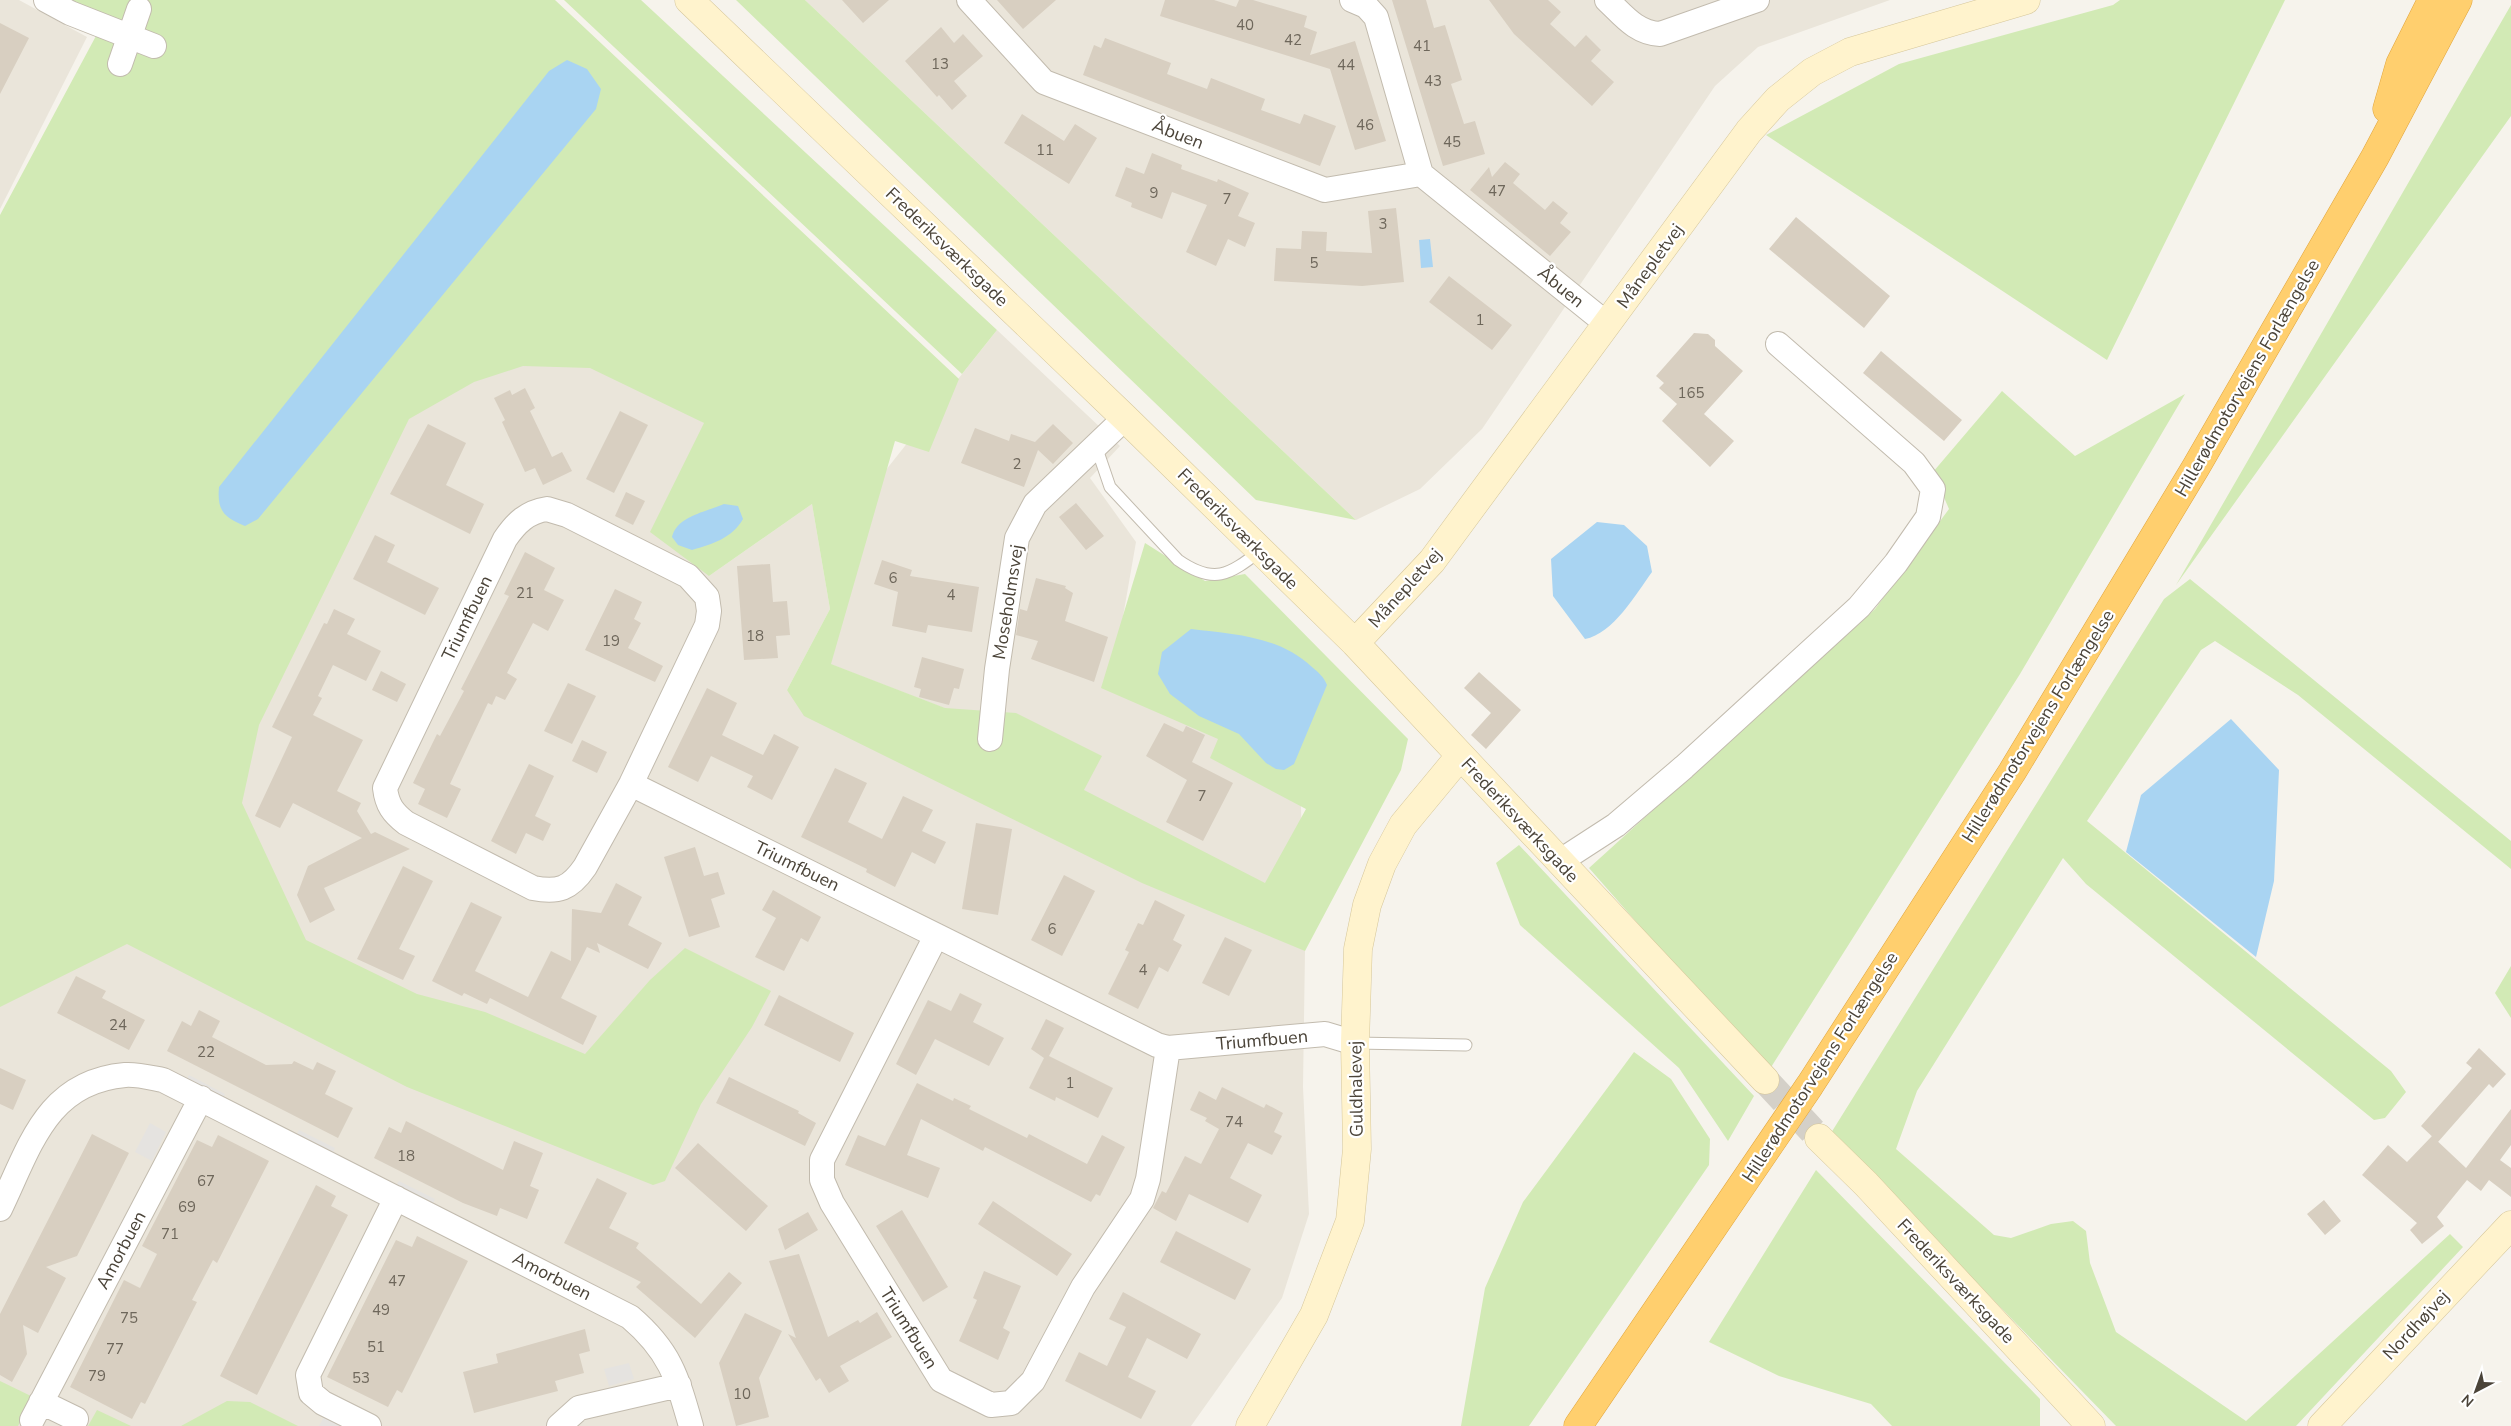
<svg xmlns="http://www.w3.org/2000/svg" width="2511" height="1426" viewBox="0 0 2511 1426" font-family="'Nunito Sans',sans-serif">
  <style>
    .residential { fill: #eae5da }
    .green { fill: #d2eab5 }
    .parking { fill: #e5e3e0 }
    .water { fill: #a9d4f2 }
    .building { fill: #d8cfc1 }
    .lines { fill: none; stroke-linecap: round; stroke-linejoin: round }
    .secondary-tunnel { stroke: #d4d0c8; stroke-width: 28; stroke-dasharray: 28 14; stroke-linecap: butt }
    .lane-casing { stroke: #c2bbae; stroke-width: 13 }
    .street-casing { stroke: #c2bbae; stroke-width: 26 }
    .secondary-casing { stroke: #d6c79b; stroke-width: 29 }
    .highway-casing { stroke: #e0a43c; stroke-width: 29 }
    .lane { stroke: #fff; stroke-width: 11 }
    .street { stroke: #fff; stroke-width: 24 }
    .secondary { stroke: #fff3cd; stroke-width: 28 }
    .highway { stroke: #ffcf6e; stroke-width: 28 }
    .labels { text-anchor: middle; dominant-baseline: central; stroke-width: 4.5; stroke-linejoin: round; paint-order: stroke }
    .number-label { font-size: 15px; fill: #6e675b }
    .street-label { font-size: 18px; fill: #4b4439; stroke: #fff }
  </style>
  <rect width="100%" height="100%" fill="#f6f3ec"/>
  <path class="residential" d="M0 0H19L87 37 0 209Z
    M805 0H1890L1758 47 1715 86 1482 429 1420 489 1356 520Z
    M997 330 1120 446 1090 478 1136 542 1111 685 1300 772 1305 951 1303 1087 1309 1214 1282 1298 1191 1426H0V1002L125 940 593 1077 299 956 213 789 394 409 490 364 592 355 704 423 709 576 812 504 830 609 787 690 944 708 830 664 874 485Z"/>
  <path class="green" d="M65 0H555L959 379 929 452 895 441 831 664 945 708 1016 713 1102 756 1084 790 1265 883 1306 809 1210 758 1218 739 1101 688 1145 543 1205 581 1245 574 1408 739 1401 770 1305 951 1142 883 804 716 787 690 830 609 812 504 709 576 650 532 704 423 590 368 523 366 474 382 409 419 259 725 242 803 306 940 417 994 485 1012 585 1054 650 980 685 948 771 991 752 1027 701 1104 665 1181 653 1185 407 1087 127 944 0 1007V215L104 21Z
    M564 0H641L997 330 962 374Z
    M736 0H805L1356 520 1256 500Z
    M2120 0H2285L2107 360 1766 135 1899 64 2113 5Z
    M2511 5V116L2176 585Z
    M2002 391 2075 456 2185 394 2020 674 1768 1072 1589 868 1875 609 1949 509 1933 472Z
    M2190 579 2511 841V869L2298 695 2215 641 2201 650 2087 821 2391 1071 2406 1092 2385 1118 2374 1120 2086 884 2063 858 1917 1091 1896 1149 1994 1235 2011 1238 2051 1224 2073 1221 2086 1231 2090 1263 2116 1332 2246 1421 2450 1234 2463 1247 2296 1426H2116L1831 1133 2164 599Z
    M1519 845 1754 1096 1728 1141 1679 1068 1520 925 1496 863Z
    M2511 966V1018L2495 993Z
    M1634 1052 1671 1079 1710 1139 1709 1165 1529 1426H1461L1485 1288 1523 1202Z
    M1816 1170 2040 1399V1426H1892L1871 1404 1779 1376 1709 1342Z
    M0 1381 33 1397 18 1426H0Z
    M227 1401 250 1402 298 1426H181Z
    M97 1410 131 1426H88Z"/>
  <path class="parking" d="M189 1075 225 1094 222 1100 186 1081Z
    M150 1123 166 1132 152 1161 135 1152Z
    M299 1130 335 1148 332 1155 296 1136Z
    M399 1181 435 1199 432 1206 395 1187Z
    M629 1363 634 1379 609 1386 604 1369Z
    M325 1415 346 1426H319Z"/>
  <path class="water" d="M567 60 587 69 601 89 596 109 258 519 245 526C223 517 217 510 219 487L549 71Z
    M1430 239 1433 267 1421 268 1419 240Z
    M724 504 738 506 743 519C732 538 713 544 692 550L678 545 672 537C677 516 706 512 724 504Z
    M1597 522 1624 525 1647 546 1652 572C1636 594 1613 634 1585 639L1553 596 1551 559Z
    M1191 629C1233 634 1279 636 1312 667 1318 672 1324 677 1327 685L1294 764 1284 770 1276 769 1266 763 1239 734 1199 716 1170 694 1158 674 1162 652Z
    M2231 719 2279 770 2274 881 2256 957 2126 852 2141 795Z"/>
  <path class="building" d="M842 0H889L863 23Z
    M997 0H1056L1023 29Z
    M1165 0H1214L1236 7 1239 0H1253L1307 16 1304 27 1317 32 1310 55 1355 41 1386 141 1355 150 1330 69 1160 16Z
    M1392 0H1426L1434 28 1445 25 1462 80 1451 84 1464 124 1475 121 1485 154 1443 166Z
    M1489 0H1548L1561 12 1550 24 1575 47 1586 35 1601 50 1591 61 1614 82 1592 106 1514 34Z
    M0 23 29 38 0 94Z
    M941 27 954 43 963 34 983 56 954 81 967 96 952 110 939 95 937 97 905 61Z
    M1105 38 1171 63 1167 74 1207 89 1211 78 1265 99 1261 110 1300 124 1304 114 1336 126 1320 166 1083 75 1094 45 1101 48Z
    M1022 114 1064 141 1075 124 1097 138 1069 184 1004 143Z
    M1152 153 1182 165 1181 169 1217 182 1218 179 1249 193 1238 216 1255 223 1245 247 1228 239 1216 266 1186 252 1207 205 1172 192 1162 219 1131 207 1132 203 1115 196 1126 167 1144 174Z
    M1505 162 1520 174 1513 183 1545 210 1553 201 1568 213 1560 223 1571 232 1550 256 1470 190 1489 167 1492 177Z
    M1396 208 1404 282 1362 286 1274 281 1276 248 1301 249 1302 231 1327 232 1326 251 1372 253 1368 211Z
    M1796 217 1890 296 1864 328 1769 249Z
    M1449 276 1512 325 1492 350 1429 302Z
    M1694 333 1708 334 1715 340V346L1743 371 1704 414 1734 441 1710 467 1662 421 1677 404 1659 388 1664 383 1656 376Z
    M1881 351 1962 420 1944 441 1863 373Z
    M525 388 535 408 530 411 552 457 562 452 572 471 543 485 535 468 525 472 502 422 505 420 494 398 510 390 512 395Z
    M620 411 648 425 614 493 586 479Z
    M428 424 466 443 446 485 484 504 470 534 390 494Z
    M1053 424 1073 443 1053 464 1038 450 1024 487 961 463 975 428 1009 441 1011 434 1035 442Z
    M626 492 645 501 633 525 615 516Z
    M1076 503 1104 536 1086 550 1059 517Z
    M375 535 395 545 387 562 439 588 425 615 353 579Z
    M525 552 555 568 544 590 564 600 548 631 533 623 507 673 517 679 505 700 496 696 492 705 488 703 450 784 461 789 447 818 418 804 425 789 413 783 437 734 440 736 464 691 461 689 509 596 504 594Z
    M882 560 912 570 910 576 979 587 972 632 928 625 926 633 892 626 898 592 874 584Z
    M770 564 773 602 787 601 790 635 776 636 778 658 744 660 737 566Z
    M1036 578 1066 586 1065 588 1073 593 1065 621 1108 637 1094 682 1031 659 1038 641 1016 635 1020 609 1027 611Z
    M615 589 642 602 634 619 641 623 628 648 663 666 655 682 585 650Z
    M334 609 355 619 347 634 381 651 366 681 333 665 318 696 322 698 313 715 363 740 337 791 361 803 357 811 371 834 375 832 410 849 324 888 335 910 310 923 297 895 308 866 362 838 293 803 280 828 255 816 292 737 272 727 324 623 327 624Z
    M922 657 964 669 959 689 954 688 949 705 919 697 921 689 914 687Z
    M381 671 406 684 397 702 372 690Z
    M1479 672 1521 710 1486 749 1471 735 1491 713 1464 688Z
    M568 683 596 696 572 744 544 731Z
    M707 688 737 703 722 735 763 755 774 734 799 747 772 800 747 787 753 776 711 756 698 782 668 767Z
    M1164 723 1183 732 1186 726 1205 735 1192 762 1233 783 1203 841 1166 822 1187 780 1146 756Z
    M582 740 607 752 597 773 572 761Z
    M529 764 554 776 535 816 551 824 543 841 526 833 516 854 491 841Z
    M835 768 867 783 848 822 882 839 903 796 933 810 922 831 946 842 935 864 912 852 895 887 866 872 867 869 801 837Z
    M976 823 1012 829 998 915 962 909Z
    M695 847 704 876 718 872 725 894 711 899 720 927 689 937 664 857Z
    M403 866 433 881 399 949 415 956 403 980 357 959Z
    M1064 875 1095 891 1062 956 1031 940Z
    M616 883 642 897 628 925 662 943 648 969 597 943 600 953 587 947 561 998 597 1016 583 1045 490 998 487 1004 464 993 462 996 432 981 471 902 502 917 475 971 528 997 551 951 571 961 572 909 601 913Z
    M773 890 821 917 808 942 801 938 784 971 755 957 776 918 762 910Z
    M1155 900 1185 915 1173 940 1182 945 1168 972 1159 967 1138 1009 1108 994 1129 952 1125 950 1138 923 1143 925Z
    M1225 937 1252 950 1229 996 1202 983Z
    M76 976 106 991 102 998 145 1020 129 1050 57 1013Z
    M960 993 982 1004 973 1022 1004 1038 989 1066 935 1039 916 1075 896 1064 928 1000 951 1011Z
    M779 995 854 1033 840 1062 764 1025Z
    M199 1010 220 1021 212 1037 266 1065 292 1064 294 1061 313 1070 317 1062 336 1071 325 1094 353 1108 338 1138 167 1051 182 1021 191 1026Z
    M1046 1019 1064 1028 1049 1056 1113 1088 1098 1118 1056 1097 1055 1101 1029 1088 1044 1058 1031 1049Z
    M2479 1048 2506 1074 2493 1088 2489 1084 2438 1142 2421 1126 2472 1068 2466 1063Z
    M0 1068 26 1080 13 1110 0 1104Z
    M729 1077 799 1111 798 1113 816 1123 805 1146 716 1103Z
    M917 1083 953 1101 954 1098 971 1106 969 1109 1027 1138 1029 1134 1087 1164 1102 1135 1125 1147 1100 1196 1096 1194 1091 1202 985 1147 983 1151 921 1119 907 1155 940 1168 928 1198 845 1165 858 1135 885 1146Z
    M1222 1087 1264 1108 1266 1104 1283 1113 1274 1132 1282 1136 1272 1155 1248 1143 1230 1178 1262 1195 1248 1223 1189 1194 1176 1221 1153 1208 1162 1191 1166 1193 1185 1156 1201 1164 1219 1129 1205 1121 1207 1118 1190 1110 1199 1091 1216 1100Z
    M2511 1109V1145L2500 1160 2511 1168V1197L2489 1180 2481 1191 2467 1180 2437 1217 2444 1226 2422 1244 2410 1230 2417 1223 2362 1175 2388 1145 2407 1162 2432 1136 2466 1168Z
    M406 1121 503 1170 514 1141 543 1153 530 1186 539 1190 527 1219 500 1208 497 1216 463 1203 374 1158 389 1127 401 1133Z
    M92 1134 129 1153 77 1256 46 1267 66 1278 38 1333 23 1325 27 1354 12 1382 0 1375V1314Z
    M218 1135 269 1161 217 1263 213 1260 192 1300 197 1302 145 1404 141 1402 132 1419 70 1387 124 1280 140 1288 157 1254 142 1246 197 1140 212 1147Z
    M698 1143 768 1206 746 1231 675 1168Z
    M597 1178 627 1193 609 1228 639 1243 636 1248 701 1304 729 1272 742 1283 695 1338 636 1287 641 1282 564 1243Z
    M316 1185 336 1196 331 1206 348 1215 257 1395 220 1376Z
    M2324 1200 2341 1221 2325 1235 2307 1214Z
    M993 1201 1072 1254 1057 1276 978 1224Z
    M902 1210 948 1287 923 1302 876 1226Z
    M808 1212 818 1230 785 1250 778 1229Z
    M1176 1231 1251 1269 1235 1300 1160 1262Z
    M417 1236 468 1261 402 1393 397 1390 388 1407 327 1377 396 1240 412 1247Z
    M799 1254 828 1337 858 1320 860 1323 877 1312 892 1337 840 1366 849 1381 829 1393 820 1378 816 1381 788 1334 796 1338 769 1261Z
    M984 1271 1021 1286 1003 1328 1010 1332 998 1360 959 1341 977 1300 973 1298Z
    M1123 1292 1201 1334 1187 1359 1147 1338 1128 1377 1156 1391 1141 1419 1065 1381 1079 1352 1107 1366 1126 1327 1109 1319Z
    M745 1313 782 1331 759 1378 769 1417 736 1426 719 1363Z
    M585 1329 590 1351 579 1354 584 1373 555 1381 558 1391 474 1413 463 1372 498 1363 496 1354Z"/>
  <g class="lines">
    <path class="secondary-tunnel" d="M1765 1080 1819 1138"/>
    <defs>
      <path id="lane" d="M1096 446 1110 487 1178 560C1214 585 1229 575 1260 551
        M1355 1043 1466 1045"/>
      <path id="street" d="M46 0 70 13 154 46
        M969 0 1044 82 1325 190 1421 174
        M1352 0 1366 6 1376 17 1421 174 1607 324
        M1607 0C1623 15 1636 33 1660 34L1757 0
        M120 64 139 9
        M547 509 567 515 688 576 707 597 709 611 707 625 631 784 585 867C570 889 558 893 533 888L406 823C393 813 387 805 385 788L505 539C516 523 527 512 547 509Z
        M990 739 997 669 1017 538 1035 504 1125 418
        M631 784 1157 1045 1168 1048 1325 1034 1355 1043
        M1559 862 1616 825 1684 767 1859 607 1896 563 1928 517 1933 489 1914 463 1778 344
        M936 936 822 1160V1180L832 1203 941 1380 991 1405 1011 1403 1033 1381 1083 1287 1142 1199 1148 1179 1168 1048
        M0 1209C30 1147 46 1082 125 1075 137 1074 152 1078 163 1080L630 1317C670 1351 677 1377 691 1426
        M41 1402 76 1419
        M32 1420 201 1098
        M369 1426 323 1403 311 1393 308 1375 396 1198
        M559 1426 579 1408 679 1385"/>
      <path id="secondary" d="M689 0 1125 418 1355 643 1765 1080
        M1355 643 1432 561 1749 131 1778 99 1812 72 1850 52 2026 0
        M1819 1138 1866 1184 2091 1426
        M1250 1426 1314 1315 1350 1221 1357 1149 1355 1043 1358 949 1367 905 1382 864 1403 825 1460 756
        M2322 1426 2511 1225"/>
      <path id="highway" d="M2387 109 2400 64 2432 0
        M1578 1426 1810 1085 2012 772 2196 467 2375 157 2458 0"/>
    </defs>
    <use href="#lane" class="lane-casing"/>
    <use href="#street" class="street-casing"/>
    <use href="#secondary" class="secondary-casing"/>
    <use href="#highway" class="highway-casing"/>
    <use href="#lane" class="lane"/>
    <use href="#street" class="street"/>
    <use href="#secondary" class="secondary"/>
    <use href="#highway" class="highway"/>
  </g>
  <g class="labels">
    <g class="number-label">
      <text x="1245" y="25">40</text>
      <text x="1293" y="40">42</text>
      <text x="1422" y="46">41</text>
      <text x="940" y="64">13</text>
      <text x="1346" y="65">44</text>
      <text x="1433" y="81">43</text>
      <text x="1365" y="125">46</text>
      <text x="1452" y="142">45</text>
      <text x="1045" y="150">11</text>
      <text x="1497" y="191">47</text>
      <text x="1154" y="193">9</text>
      <text x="1227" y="199">7</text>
      <text x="1383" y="224">3</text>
      <text x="1314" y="263">5</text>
      <text x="1480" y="320">1</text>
      <text x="1691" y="393">165</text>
      <text x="1017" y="464">2</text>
      <text x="893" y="578">6</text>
      <text x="525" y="593">21</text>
      <text x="951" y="595">4</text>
      <text x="755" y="636">18</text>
      <text x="611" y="641">19</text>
      <text x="1202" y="796">7</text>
      <text x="1052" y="929">6</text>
      <text x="1143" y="970">4</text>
      <text x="118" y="1025">24</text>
      <text x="206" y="1052">22</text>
      <text x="1070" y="1083">1</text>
      <text x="1234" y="1122">74</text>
      <text x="406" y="1156">18</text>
      <text x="206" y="1181">67</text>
      <text x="187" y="1207">69</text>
      <text x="170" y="1234">71</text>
      <text x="397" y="1281">47</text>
      <text x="381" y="1310">49</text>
      <text x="129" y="1318">75</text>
      <text x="376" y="1347">51</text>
      <text x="115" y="1349">77</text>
      <text x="97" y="1376">79</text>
      <text x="361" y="1378">53</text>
      <text x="742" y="1394">10</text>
    </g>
    <g class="street-label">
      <text transform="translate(1178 134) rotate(21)">Åbuen</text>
      <text transform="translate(947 247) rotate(44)">Frederiksværksgade</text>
      <text transform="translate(1650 266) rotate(-54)">Månepletvej</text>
      <text transform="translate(1561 287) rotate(39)">Åbuen</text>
      <text transform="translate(2247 378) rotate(-60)">Hillerødmotorvejens Forlængelse</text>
      <text transform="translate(1238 529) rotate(45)">Frederiksværksgade</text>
      <text transform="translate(1405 588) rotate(-48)">Månepletvej</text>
      <text transform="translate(1008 602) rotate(-81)">Moseholmsvej</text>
      <text transform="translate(467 618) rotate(-64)">Triumfbuen</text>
      <text transform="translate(2038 726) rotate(-58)">Hillerødmotorvejens Forlængelse</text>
      <text transform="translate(1520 820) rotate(47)">Frederiksværksgade</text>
      <text transform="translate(797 866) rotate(26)">Triumfbuen</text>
      <text transform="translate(1262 1040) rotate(-5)">Triumfbuen</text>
      <text transform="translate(1820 1067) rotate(-57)">Hillerødmotorvejens Forlængelse</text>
      <text transform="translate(1356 1089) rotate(-91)">Guldhalevej</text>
      <text transform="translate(121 1250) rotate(-62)">Amorbuen</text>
      <text transform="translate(552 1276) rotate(27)">Amorbuen</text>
      <text transform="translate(1956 1281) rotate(47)">Frederiksværksgade</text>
      <text transform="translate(2416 1325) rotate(-47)">Nordhøjvej</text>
      <text transform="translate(909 1328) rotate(58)">Triumfbuen</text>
    </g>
  </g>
  <g transform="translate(2476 1391) rotate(221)" stroke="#ffffff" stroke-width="4" paint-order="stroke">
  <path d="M0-4L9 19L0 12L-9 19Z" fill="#4b4439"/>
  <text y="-8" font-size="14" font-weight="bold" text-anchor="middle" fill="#4b4439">N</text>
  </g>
</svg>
